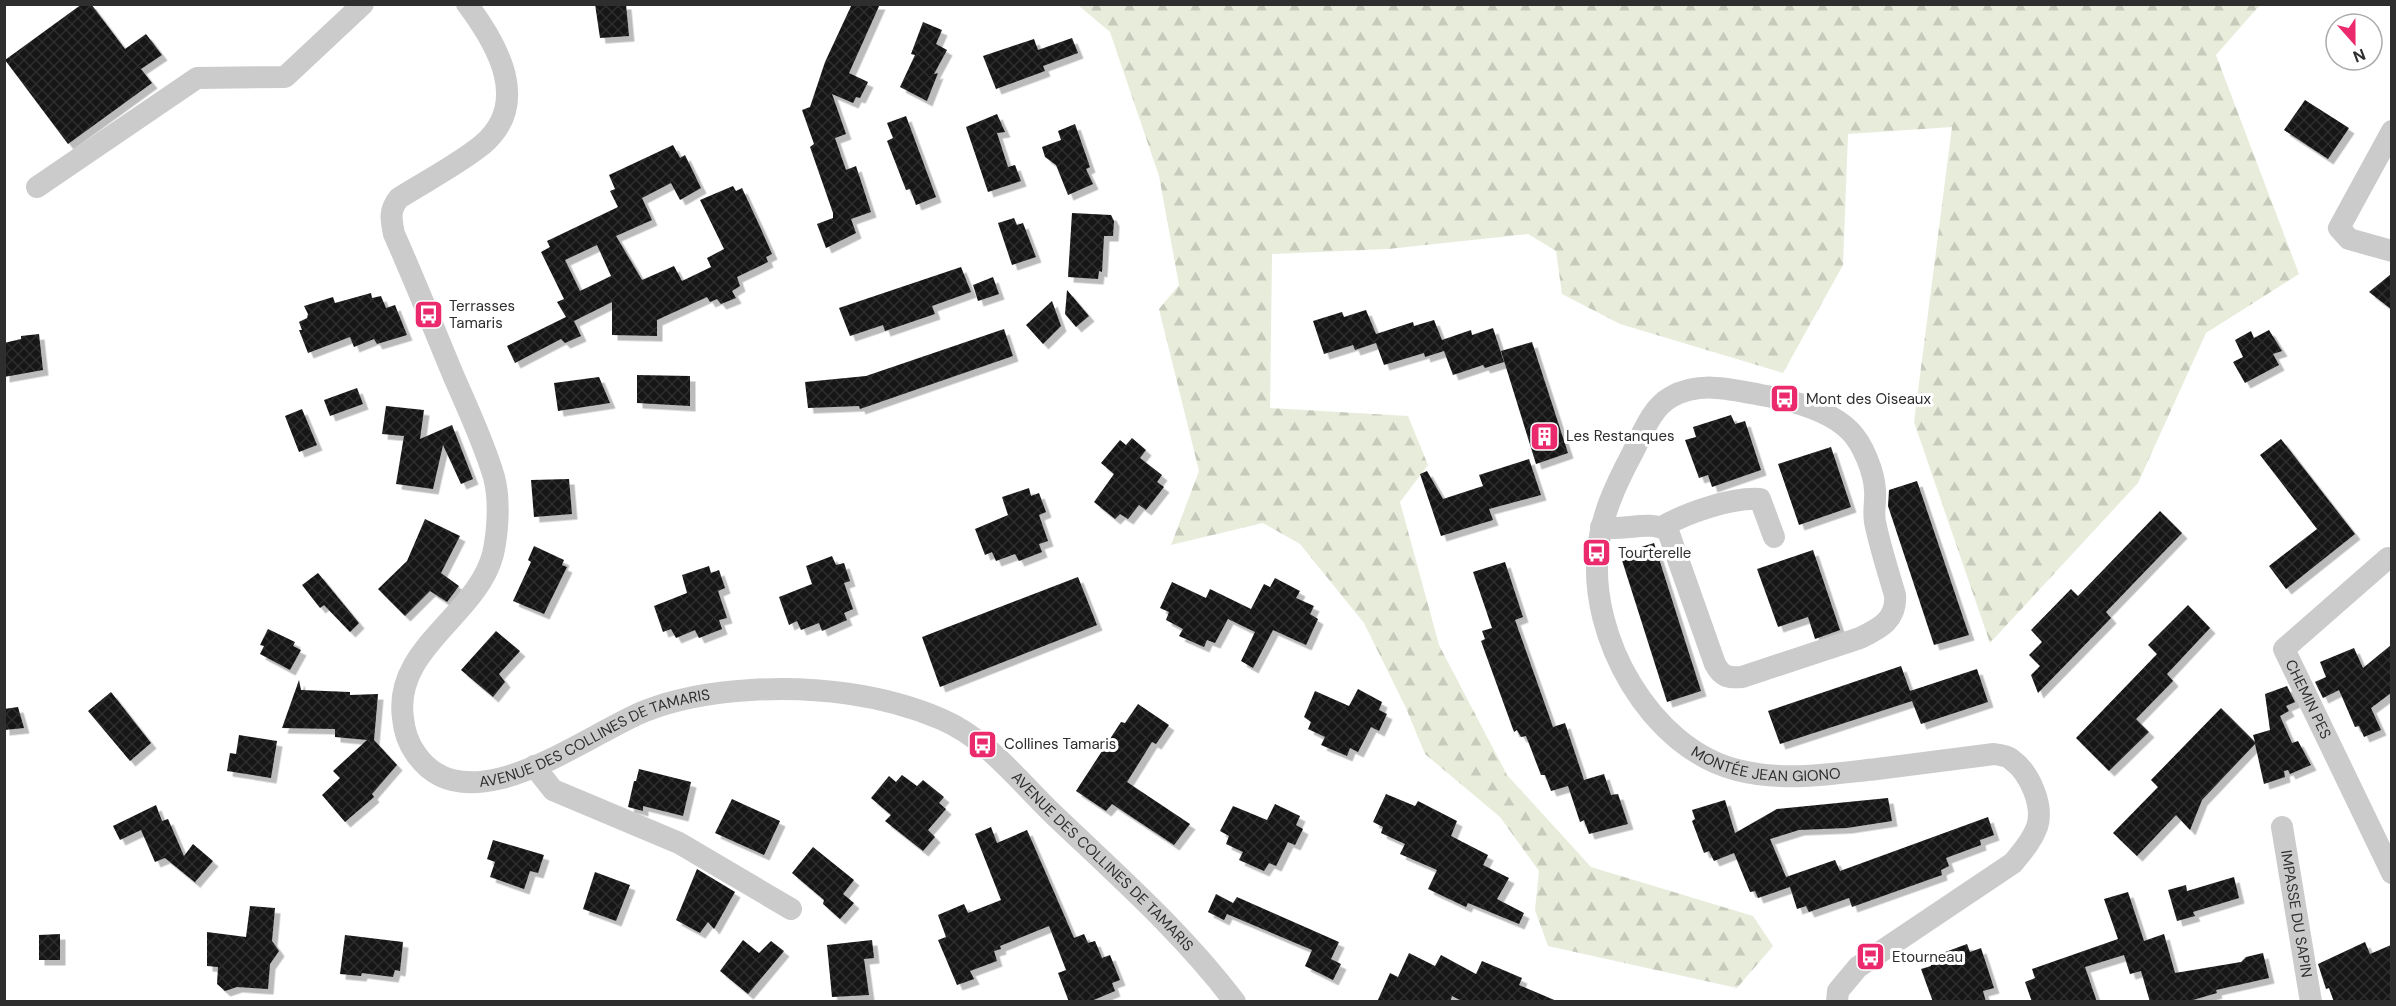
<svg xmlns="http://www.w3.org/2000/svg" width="2396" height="1006" viewBox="0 0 2396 1006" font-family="'DM Sans',sans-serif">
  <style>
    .forest { fill: url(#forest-firs) }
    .building { fill: url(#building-cross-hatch); fill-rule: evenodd; filter: url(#shadow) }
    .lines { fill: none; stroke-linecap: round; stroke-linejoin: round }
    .minor { stroke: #cbcbcb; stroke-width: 22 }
    .labels { text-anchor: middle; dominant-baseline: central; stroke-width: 6; stroke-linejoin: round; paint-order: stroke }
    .poi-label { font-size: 15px; fill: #2e2e2e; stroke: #fff; text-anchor: start }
    .street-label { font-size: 15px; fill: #2e2e2e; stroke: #fff }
  </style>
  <defs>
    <pattern id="forest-firs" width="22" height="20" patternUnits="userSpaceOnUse" patternTransform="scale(1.5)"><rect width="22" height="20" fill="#e8ecdb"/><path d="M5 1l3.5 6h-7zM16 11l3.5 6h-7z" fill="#c7cbbc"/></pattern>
    <pattern id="building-cross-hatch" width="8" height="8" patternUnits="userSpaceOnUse" patternTransform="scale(1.5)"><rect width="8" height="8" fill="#151515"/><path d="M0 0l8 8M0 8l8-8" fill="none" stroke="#2f2f2f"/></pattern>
    <filter id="shadow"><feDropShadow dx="5.5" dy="5.5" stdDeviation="0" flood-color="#0004"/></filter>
  </defs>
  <rect width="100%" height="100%" fill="#fff"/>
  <path class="forest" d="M1078 5H2260L2216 55 2299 274 2206 333 2138 483 1990 643 1914 422 1952 127 1848 134 1843 265 1783 373 1620 324 1562 294 1556 251 1528 234 1388 249 1272 254 1270 408 1408 416 1428 465 1400 502 1439 645 1507 775 1591 867 1753 916 1773 946 1737 988 1548 946 1535 910 1539 871 1500 817 1425 754 1406 708 1364 623 1300 544 1263 523 1171 545 1199 471 1159 309 1179 285 1159 176 1110 32Z"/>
  <path class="building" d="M82 4H91L125 49 146 34 162 55 141 69 152 83 68 144 5 60Z
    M595 4H626L629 36 600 38Z
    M852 4H880L849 73 868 82 860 98 856 97 853 103 832 94 846 134 835 138 846 170 856 166 871 212 851 219 856 233 826 248 817 224 833 218V213L810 147 814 144 802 110 810 107 825 62Z
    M923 22 942 30 936 44 947 50 934 74 938 73 927 101 900 87 915 55 911 54Z
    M1072 38 1078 53 1043 66 1045 71 996 89 983 56 1034 39 1038 50Z
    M2305 100 2349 128 2328 159 2284 130Z
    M997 114 1005 132 997 133 1008 167 1015 165 1021 181 988 192 966 127Z
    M906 116 936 197 916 205 910 189 906 190 887 141 893 138 887 123Z
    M1075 124 1090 167 1086 169 1093 184 1068 195 1056 165 1045 157 1042 147 1061 140 1058 131Z
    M673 145 680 158 685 155 701 188 680 200 671 183 642 198 652 220 616 236 642 280 674 266 682 281 711 267 707 258 724 249 700 200 733 186 736 191 742 188 761 229 772 254 766 257 768 262 737 277 740 286 732 291 736 298 721 304 717 299 710 302 707 297 657 320V336L612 335V302L574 321 581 336 565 343 561 339 515 363 507 346 566 317 557 302 564 299 541 252 550 247 547 241 618 207 610 191 615 189 609 175ZM597 245 611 276 580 291 565 260Z
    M1072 213 1111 215 1114 221 1113 236H1104L1102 272 1099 271 1098 279 1068 277Z
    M1014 218 1017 225 1023 223 1036 257 1012 265 998 223Z
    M961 267 971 292 932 306 935 314 885 331 883 325 850 336 839 308Z
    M2391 274V309L2369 292Z
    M993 277 999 294 978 301 973 285Z
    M1067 290 1089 316 1076 327 1065 314Z
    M371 293 372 298 381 296 386 308 395 305 407 335 377 344 374 339 354 347 350 337 308 353 299 330H302L299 322 307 318 308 314 304 306 333 297 335 303Z
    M1052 301 1061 326 1043 344 1026 325Z
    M1366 310 1376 334 1413 322 1414 326 1434 320 1442 340 1471 330 1472 335 1493 328 1504 362 1485 368 1483 365 1453 375 1444 351 1425 357 1424 353 1384 365 1376 343 1355 350 1353 345 1324 354 1313 321 1342 312 1344 317Z
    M1004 329 1013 356 860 409 859 406 808 408 805 382 866 376Z
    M2269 330 2282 351 2273 354 2279 365 2245 383 2233 362 2243 357 2235 340 2251 331 2254 338Z
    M39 334 43 370 4 377V343L21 339V336Z
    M1532 342 1568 453 1536 464 1501 351Z
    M637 375 690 376V406L637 403Z
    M599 377 610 403 558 411 554 383Z
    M357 388 363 404 330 416 324 400Z
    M386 406 424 410 420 439 452 425 473 479 461 484 443 445 433 489 396 484 404 436 382 434Z
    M302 409 317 445 299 452 285 416Z
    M1731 415 1735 424 1745 421 1761 470 1712 487 1708 475 1699 478 1685 440 1696 437 1693 427Z
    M1132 438 1146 450 1140 458 1162 475 1157 482 1164 487 1146 510 1139 505 1128 519 1120 514 1115 519 1094 502 1114 474 1101 463 1120 440 1126 445Z
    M2281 439 2355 534 2286 589 2269 566 2317 529 2260 455Z
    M1831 447 1851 507 1799 525 1778 464Z
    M1529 459 1541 495 1489 509 1493 520 1441 536 1420 474 1427 471 1443 499 1483 486 1479 475Z
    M569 479 572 514 534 517 531 480Z
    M1917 481 1969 635 1934 645 1888 506 1889 490Z
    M1029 488 1031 496 1039 493 1046 512 1039 515 1048 541 1039 544 1042 552 1019 561 1015 554 996 561 992 552 985 555 975 529 1008 515 1002 497Z
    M2160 511 2182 533 2106 612 2111 618 2038 693 2031 675 2040 666 2029 655 2042 642 2031 630 2071 589 2078 596Z
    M425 519 460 536 441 573 459 586 447 602 430 591 405 616 378 589 407 561Z
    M1654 543 1701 691 1667 702 1620 554Z
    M534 546 564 560 562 565 567 567 544 614 513 601 531 562 528 560Z
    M1813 550 1840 630 1815 639 1808 617 1778 627 1757 569Z
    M832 556 836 565 844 563 850 581 844 583 853 609 844 613 847 620 822 631 819 623 801 630 797 621 789 625 779 597 812 584 806 566Z
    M1505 562 1523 617 1515 620 1553 727 1565 723 1584 780 1604 774 1611 795 1618 794 1628 824 1589 834 1584 820 1580 822 1568 786 1551 791 1545 775H1541L1526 736 1521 737 1517 730 1514 732 1481 641 1485 639 1482 631 1492 628 1473 572Z
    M709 566 711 573 719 570 725 588 718 591 727 618 719 620 722 629 699 638 695 630 676 638 671 629 663 632 654 606 687 593 682 575Z
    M318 573 359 623 350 632 324 605 320 608 302 585Z
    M1078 577 1097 625 940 687 922 637Z
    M1275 578 1300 591 1296 598 1314 606 1310 614 1318 619 1306 645 1273 630 1253 668 1241 661 1255 632 1228 619 1215 643 1207 640 1204 647 1179 636 1183 629 1166 620 1169 612 1160 608 1172 582 1206 598 1210 589 1251 609 1264 584 1270 587Z
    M2188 605 2210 628 2167 674 2173 681 2136 719 2149 732 2109 771 2076 738 2157 654 2148 645Z
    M268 629 295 642 293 646 301 650 290 670 260 654 264 646 260 645Z
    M496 631 520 651 499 674 505 682 493 697 461 670Z
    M2391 645V693L2371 708 2381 730 2364 737 2359 726 2355 727 2339 690 2323 698 2315 682 2326 677 2320 662 2354 648 2363 668Z
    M1901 666 1910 691 1977 669 1988 702 1921 724 1912 701 1780 744 1768 711Z
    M299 680 301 690 350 692V695L378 694 374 740 397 765 372 794 374 797 345 822 322 795 340 778 333 771 367 740 335 737V729L282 728Z
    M2287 686 2295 702 2286 706 2289 711 2280 716 2292 743 2298 741 2311 765 2290 774 2288 770 2284 771 2285 777 2264 784 2255 744 2202 800 2190 830 2176 815 2137 856 2113 833 2158 787 2151 780 2221 708 2255 742 2253 735 2270 730 2265 694Z
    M1358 689 1382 702 1379 710 1387 714 1379 731 1371 727 1358 752 1350 748 1347 756 1321 745 1325 737 1308 729 1311 722 1304 717 1315 691 1349 706Z
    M111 692 151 743 130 761 88 711Z
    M1138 704 1169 725 1156 744 1152 742 1127 782 1190 824 1174 845 1112 804 1106 811 1076 791 1121 722 1125 723Z
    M18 707 24 728 4 730V709Z
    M239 735 277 741 271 778 227 771 230 753 236 754Z
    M639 769 691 782 683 816 643 806V811L628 807 634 781H636Z
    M902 775 917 786 923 780 944 797 939 803 946 809 928 830 935 837 923 851 885 821 891 815 871 798 889 776 896 782Z
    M1386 794 1415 806 1418 801 1457 821 1451 836 1488 855 1483 865 1509 878 1497 899 1524 913 1519 924 1468 903 1466 907 1428 889 1437 870 1400 854 1405 844 1381 833 1383 827 1373 822Z
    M1888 798 1892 821 1847 828 1799 830 1770 839 1786 877 1835 860 1840 871 1988 817 1994 835 1980 840 1981 845 1946 858 1949 866 1941 870 1942 875 1852 907 1849 898 1809 912 1806 906 1797 909 1790 887 1758 898 1755 891 1750 892 1734 853 1714 861 1709 851 1704 853 1692 821 1695 819 1692 810 1725 800 1735 833 1777 809Z
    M732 799 780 821 764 855 715 833Z
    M1275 804 1300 816 1296 825 1303 829 1295 845 1288 842 1276 866 1269 863 1264 871 1239 860 1243 852 1226 844 1229 836 1220 831 1233 806 1267 820Z
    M156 805 162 821 168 819 184 856 193 844 213 861 195 882 197 884 165 858 155 862 141 830 120 840 113 826Z
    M991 827 997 843 1027 830 1074 938 1084 934 1088 943 1095 941 1102 958 1110 955 1120 980 1112 983 1115 991 1089 1002H1069L1058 973 1066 970 1049 926 1000 946 1001 949 994 951 997 961 970 971 974 979 957 985 938 940 946 937 938 915 964 904 968 913 1001 900 975 834Z
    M493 840 544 855 538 873 530 871 524 889 490 877 495 862 487 859Z
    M813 847 854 880 843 894 854 903 840 919 823 904 824 900 792 873Z
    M697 869 735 892 714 929 708 922 700 933 676 920Z
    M595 872 630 885 616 921 583 909Z
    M2234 877 2239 898 2193 912 2195 916 2177 921 2168 890 2186 885 2187 891Z
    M2128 892 2144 941 2164 934 2175 973 2241 962 2246 957 2263 953 2269 978 2216 990 2217 993 2186 1002H2150L2141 971 2130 974 2124 955 2085 967 2097 1002H2032L2025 982 2035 978 2032 969 2118 939 2104 899Z
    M1216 894 1233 903 1237 897 1339 942 1331 959 1341 964 1333 980 1305 966 1312 950 1227 914 1224 920 1208 912Z
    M250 906 275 908 272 941 279 951 270 964 268 989 237 987 225 991 217 984 218 967 207 966V932L246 937Z
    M60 934V960H39V935Z
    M345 935 403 942 400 971 395 970 393 977 362 973 361 976 340 974Z
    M743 940 759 953 771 941 784 951 748 994 720 971Z
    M872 940 874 958 864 959 869 995 832 997 827 945Z
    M2365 942 2370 954 2391 945V1002H2334L2329 988 2326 989 2318 964Z
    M1967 944 1970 952 1981 948 1994 988 1983 991 1986 1002H1933L1921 969 1931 966 1929 958Z
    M1409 953 1435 966 1441 955 1476 974 1482 961 1522 978 1519 985 1559 1002H1464L1452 996 1450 1002H1377L1390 973 1398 977Z"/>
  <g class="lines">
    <g class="minor">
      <path id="s1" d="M467 4C497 44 532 103 482 145 457 165 426 181 399 198 389 210 391 219 394 234 415 281 434 329 454 377 468 409 484 443 494 477 500 500 498 531 493 554 477 616 393 648 403 718 404 730 408 743 416 754 468 829 587 734 645 711 678 698 717 692 751 690 814 686 883 694 941 719 986 738 1018 780 1052 813 1116 874 1182 932 1235 1002"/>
      <path d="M2392 131 2339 228 2349 239 2392 251"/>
      <path d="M37 187 197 78 285 77 363 4"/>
      <path id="s2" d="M1601 527C1622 532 1650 519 1668 531L1715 664C1722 677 1728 678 1742 677L1860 638C1881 628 1897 619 1895 595 1888 571 1880 547 1875 522 1873 511 1876 500 1875 490 1874 472 1863 444 1850 431 1828 409 1790 400 1761 395 1731 389 1699 381 1671 397 1651 408 1642 435 1632 454 1616 484 1601 516 1598 550 1588 636 1650 748 1737 770 1784 782 1830 774 1877 769 1916 764 1955 759 1994 754 2000 755 2008 756 2012 760 2030 773 2044 806 2037 827 2032 841 2022 852 2013 863L1858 967 1838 991 1837 1002"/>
      <path d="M1662 527C1686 513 1732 497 1760 499L1774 537"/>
      <path id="s3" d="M2388 558 2284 649 2392 873"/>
      <path d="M534 766 553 790 679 843 791 909"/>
      <path id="s4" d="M2282 827 2311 1002"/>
    </g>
  </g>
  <defs>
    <symbol id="bus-square" viewBox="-11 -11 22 22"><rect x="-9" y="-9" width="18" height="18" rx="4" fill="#ea2a6d" stroke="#fff"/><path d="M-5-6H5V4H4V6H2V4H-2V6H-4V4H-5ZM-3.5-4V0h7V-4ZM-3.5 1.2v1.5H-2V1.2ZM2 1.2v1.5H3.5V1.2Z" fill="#fff"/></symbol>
    <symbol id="building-square" viewBox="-11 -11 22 22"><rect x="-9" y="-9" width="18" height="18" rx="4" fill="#ea2a6d" stroke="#fff"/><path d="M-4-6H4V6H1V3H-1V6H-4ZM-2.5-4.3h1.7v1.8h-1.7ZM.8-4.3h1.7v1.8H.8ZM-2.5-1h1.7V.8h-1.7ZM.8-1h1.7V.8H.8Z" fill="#fff"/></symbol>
  </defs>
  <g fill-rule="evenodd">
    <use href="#bus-square" x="412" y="298" width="33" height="33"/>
    <use href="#bus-square" x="1768" y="382" width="33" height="33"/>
    <use href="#building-square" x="1528" y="420" width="33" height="33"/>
    <use href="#bus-square" x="1580" y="536" width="33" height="33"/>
    <use href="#bus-square" x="966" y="728" width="33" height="33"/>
    <use href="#bus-square" x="1854" y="940" width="33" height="33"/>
  </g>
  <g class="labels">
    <g class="poi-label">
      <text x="449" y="306">Terrasses<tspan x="449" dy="17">Tamaris</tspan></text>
      <text x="1806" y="399">Mont des Oiseaux</text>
      <text x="1566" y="436">Les Restanques</text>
      <text x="1618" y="553">Tourterelle</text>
      <text x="1004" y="744">Collines Tamaris</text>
      <text x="1892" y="957">Etourneau</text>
    </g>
    <g class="street-label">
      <text stroke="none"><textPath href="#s3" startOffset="194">CHEMIN PES</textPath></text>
      <text stroke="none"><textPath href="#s1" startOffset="1064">AVENUE DES COLLINES DE TAMARIS</textPath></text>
      <text stroke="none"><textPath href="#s2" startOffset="1269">MONTÉE JEAN GIONO</textPath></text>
      <text stroke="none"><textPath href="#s1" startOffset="1640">AVENUE DES COLLINES DE TAMARIS</textPath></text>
      <text stroke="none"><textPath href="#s4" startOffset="88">IMPASSE DU SAPIN</textPath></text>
    </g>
  </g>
  <rect width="2396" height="1006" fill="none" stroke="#2e2e2e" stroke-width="12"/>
  <g transform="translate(2354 42) rotate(159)"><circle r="28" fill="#ffffff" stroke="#ababab" stroke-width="1.5"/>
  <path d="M0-4.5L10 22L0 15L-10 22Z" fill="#ea2a6d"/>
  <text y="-9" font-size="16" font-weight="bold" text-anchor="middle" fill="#2e2e2e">N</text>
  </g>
</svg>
